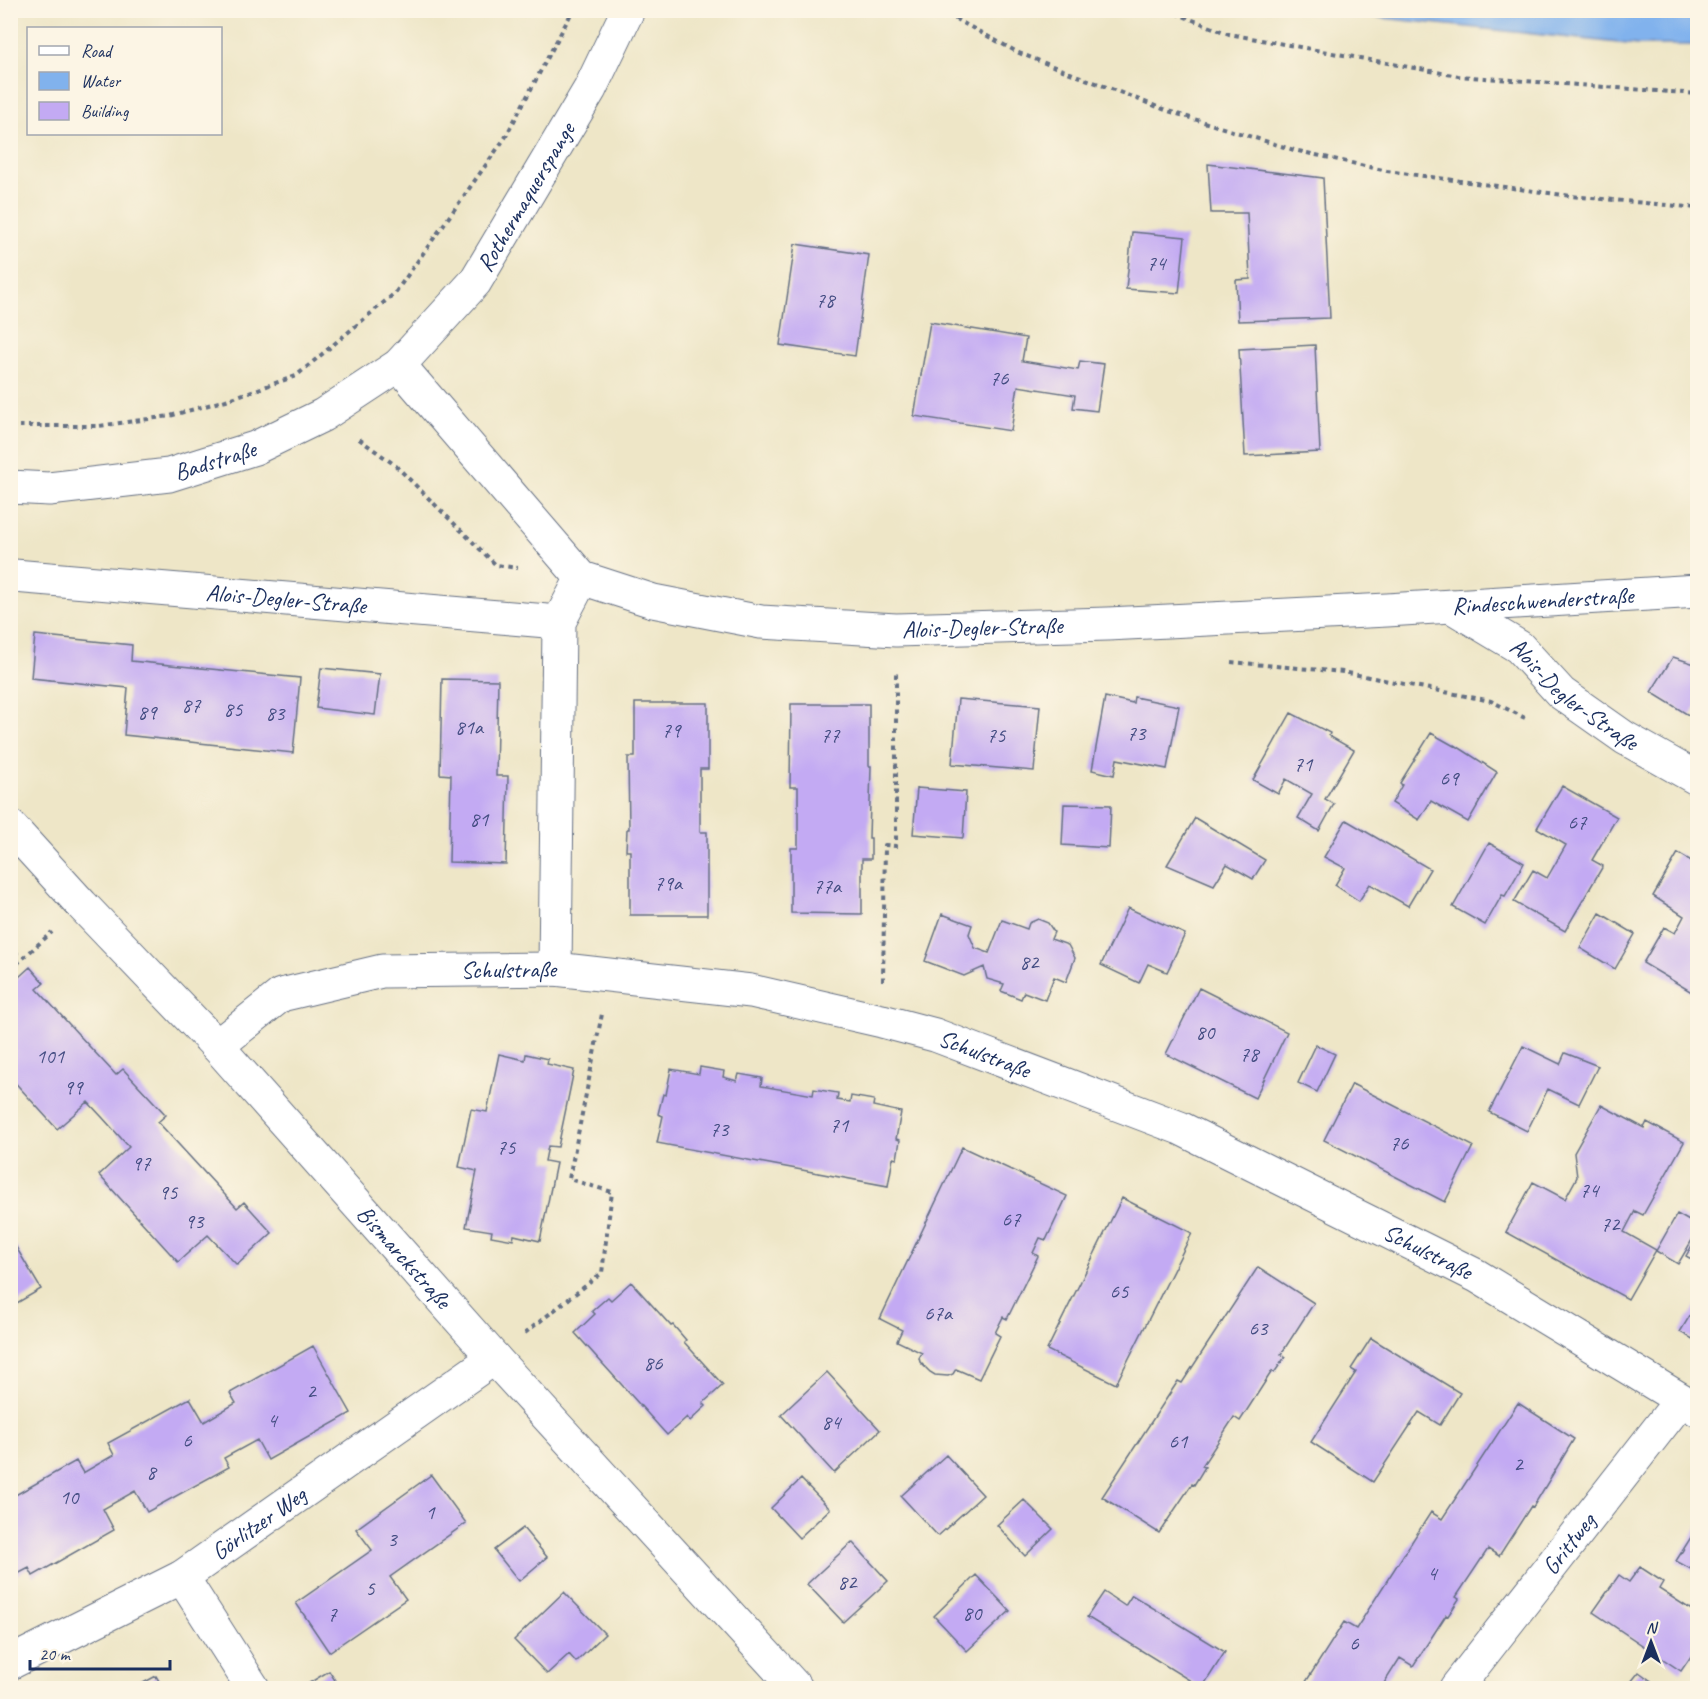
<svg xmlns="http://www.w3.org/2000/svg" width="1708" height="1699" viewBox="0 0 1708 1699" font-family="Caveat,sans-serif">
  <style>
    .water { fill: #81b2ed; stroke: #4e70a6; stroke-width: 1.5 }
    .building { fill: #c3aaf3 }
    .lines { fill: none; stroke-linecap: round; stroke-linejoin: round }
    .minor-casing { stroke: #656f83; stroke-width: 35 }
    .path { stroke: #656f83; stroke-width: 4; stroke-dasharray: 4.5 4.5; stroke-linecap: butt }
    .minor { stroke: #fff; stroke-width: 33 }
    .labels { text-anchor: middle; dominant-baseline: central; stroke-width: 6; stroke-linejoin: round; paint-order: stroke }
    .number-label { font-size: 21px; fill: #454e83 }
    .street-label { font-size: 24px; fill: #1b2f5e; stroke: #fcf5e5 }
  </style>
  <rect width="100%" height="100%" fill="#fcf5e5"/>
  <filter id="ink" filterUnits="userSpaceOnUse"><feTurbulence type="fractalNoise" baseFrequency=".0167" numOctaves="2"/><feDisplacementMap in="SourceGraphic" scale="12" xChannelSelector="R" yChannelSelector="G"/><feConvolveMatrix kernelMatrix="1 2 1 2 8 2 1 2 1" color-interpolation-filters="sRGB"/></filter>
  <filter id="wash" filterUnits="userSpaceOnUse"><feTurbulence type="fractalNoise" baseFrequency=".008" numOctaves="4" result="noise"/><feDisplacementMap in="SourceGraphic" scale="24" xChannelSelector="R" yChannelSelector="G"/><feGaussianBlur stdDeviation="1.35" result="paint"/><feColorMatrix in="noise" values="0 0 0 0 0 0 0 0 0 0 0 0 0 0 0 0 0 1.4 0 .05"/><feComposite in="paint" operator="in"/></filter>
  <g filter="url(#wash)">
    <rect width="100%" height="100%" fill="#eee6c7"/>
    <path class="water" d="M1317 11H1697V45H1638Z"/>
    <g id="blocks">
      <path class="building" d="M1208 164 1323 178 1330 318 1238 321 1236 280 1250 279 1247 213H1211Z
        M1132 232 1185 237 1179 293 1126 289Z
        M795 244 869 255 855 356 780 345Z
        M930 322 1026 338 1022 361 1078 370 1080 361 1104 364 1097 411 1073 408 1075 395 1018 386 1011 431 914 416Z
        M1315 345 1320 452 1245 456 1239 349Z
        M35 635 132 645 131 661 300 678 293 753 124 735 128 688 31 678Z
        M1673 657 1698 665V704L1690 716 1651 692Z
        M321 668 380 674 375 715 316 708Z
        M442 679 498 680 496 776H508L506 864 449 862 451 775 440 774Z
        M1105 697 1133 703 1134 697 1179 706 1167 769 1117 759 1114 775 1092 770Z
        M958 699 1040 706 1034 771 952 764Z
        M635 703H708V769H700V832H707V915H630V851H626L627 829H629L628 757H635Z
        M791 704H869V766H871L869 838H871V859H862V914L791 913V848H798V787H790Z
        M1291 713 1330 733 1329 736 1354 750 1325 799 1334 804 1319 831 1298 818 1312 794 1286 779 1278 794 1253 780Z
        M1431 733 1454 746 1455 745 1497 772 1468 822 1431 801 1419 820 1392 803 1402 785 1400 783Z
        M1562 786 1617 817 1592 860 1603 866 1565 931 1514 902 1533 870 1547 878 1566 845 1537 828Z
        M917 788 966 792 963 838 913 834Z
        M1064 804 1111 805 1109 848 1062 845Z
        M1195 818 1265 860 1253 879 1227 864 1214 885 1167 865Z
        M1346 820 1430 869 1408 906 1370 884 1359 901 1335 885 1345 868 1324 857Z
        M1489 843 1524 863 1505 896 1502 895 1485 925 1453 907Z
        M1678 853 1698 865V990L1695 994 1643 963 1664 927 1675 933 1684 916 1653 896Z
        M1128 908 1185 934 1167 972 1148 964 1139 983 1101 965Z
        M1600 913 1635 934 1615 969 1580 948Z
        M942 914 972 925 969 934 975 948 989 953 1002 920 1027 929 1029 923 1038 919 1048 923 1054 932 1051 939 1068 945 1075 958 1066 982 1054 977 1045 1000 1024 992 1021 999 1001 991 1004 984 987 979 984 967 964 976 925 961Z
        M10 944 18 953 10 960Z
        M30 967 44 983 37 989 89 1046 116 1075 123 1069 166 1115 158 1122 237 1208 244 1202 272 1233 237 1265 208 1235 178 1262 99 1175 129 1147 102 1117 88 1102 57 1129 10 1077V985Z
        M1199 988 1287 1032 1255 1098 1166 1054Z
        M1316 1045 1335 1054 1317 1092 1298 1083Z
        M1523 1046 1560 1064 1565 1053 1598 1066 1579 1104 1548 1089 1527 1131 1489 1112Z
        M499 1054 525 1060 526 1054 548 1059 547 1064 574 1070 558 1147 548 1146 545 1161 556 1163 540 1241 514 1235 513 1240 491 1236 492 1231 466 1227 477 1171 459 1167 471 1109 487 1112Z
        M700 1067 724 1071 723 1077 737 1081 739 1074 762 1078 761 1086 813 1095 814 1089 838 1093 837 1100 850 1102 851 1096 874 1100 873 1106 901 1112 896 1139 900 1140 897 1159 893 1158 888 1186 657 1143 663 1116 658 1114 663 1094 666 1095 671 1069 699 1074Z
        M1352 1084 1473 1146 1445 1202 1324 1140Z
        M1601 1105 1644 1128 1647 1122 1684 1142 1643 1215 1635 1211 1624 1232 1656 1250 1628 1299 1506 1232 1533 1182 1565 1199 1577 1177 1574 1153Z
        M962 1147 1067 1196 1046 1240 1040 1238 1033 1253 1038 1256 1007 1319 1003 1317 995 1333 1000 1336 979 1379 956 1369 953 1374 948 1376 935 1375 930 1372 920 1362 919 1358 922 1353 897 1341 902 1330 880 1319Z
        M1122 1198 1192 1233 1116 1384 1047 1350Z
        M1677 1214 1698 1226V1230L1678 1264 1656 1251Z
        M1698 1235V1263L1686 1256Z
        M10 1237 41 1289 10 1307Z
        M1258 1267 1314 1303 1281 1354 1285 1357 1274 1373 1272 1371 1240 1421 1234 1417 1202 1466 1205 1467 1194 1485 1192 1484 1159 1533 1102 1497 1178 1381 1182 1383Z
        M631 1282 671 1326 673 1325 686 1340 684 1342 723 1385 703 1403 706 1406 690 1421 687 1417 667 1435 575 1333 595 1314 592 1311 608 1297 611 1300Z
        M1698 1302V1342L1680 1332Z
        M1371 1338 1460 1393 1440 1425 1419 1412 1373 1482 1311 1442 1356 1372 1351 1369Z
        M313 1346 351 1413 268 1460 257 1440 224 1458 229 1467 147 1512 135 1491 103 1509 114 1530 33 1576 29 1568 10 1578V1498L76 1461 83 1473 114 1455 108 1443 190 1398 204 1422 236 1403 230 1393Z
        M827 1372 880 1430 834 1473 781 1415Z
        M1518 1403 1574 1439 1533 1507 1531 1506 1499 1556 1488 1549 1456 1597 1459 1599 1448 1616 1446 1615 1413 1666 1400 1658 1381 1688H1302L1344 1622 1356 1629 1431 1512 1442 1519Z
        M946 1455 983 1495 938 1536 901 1496Z
        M431 1475 466 1523 390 1577 406 1599 329 1652 296 1603 372 1550 356 1529Z
        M801 1479 830 1509 799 1538 771 1508Z
        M1024 1500 1053 1529 1025 1556 997 1525Z
        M1698 1526V1573L1676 1561Z
        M523 1528 547 1557 519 1581 494 1550Z
        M852 1542 888 1581 843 1622 807 1584Z
        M1640 1567 1663 1582 1659 1589 1698 1614V1646L1681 1671 1593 1612 1619 1575 1629 1582Z
        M976 1575 1010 1611 967 1651 934 1616Z
        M564 1592 605 1634 576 1662 569 1654 547 1674 514 1640Z
        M1104 1592 1125 1606 1132 1595 1225 1652 1202 1688 1087 1617Z
        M329 1671 340 1688H301Z
        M1639 1672 1661 1688H1626Z
        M156 1676 163 1688H134Z"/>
    </g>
  </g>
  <g filter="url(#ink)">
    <use href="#blocks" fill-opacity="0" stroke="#656f83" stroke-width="1.5"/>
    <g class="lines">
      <defs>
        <g id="minor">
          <path id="s1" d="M399 365 582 578 653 601 761 622 896 630 1108 624 1387 610 1698 591"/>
          <path id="s2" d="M10 487 49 489 169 475 255 448 323 415 399 365 475 282 590 89 628 10"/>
          <path id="s3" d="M14 576 559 622"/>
          <path id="s4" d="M1451 606 1519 647 1561 693 1625 738 1698 779"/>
          <path id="s5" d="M10 826 82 905 217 1046 494 1358 796 1688"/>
          <path d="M555 969 559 622 582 578"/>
          <path id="s6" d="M217 1046 281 995 382 971 555 969 751 991 882 1021 935 1035 1180 1128 1477 1276 1698 1410"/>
          <path d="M182 1577 253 1688"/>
          <path id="s7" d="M10 1663 182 1577 494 1358"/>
          <path id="s8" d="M1456 1688 1681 1400"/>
        </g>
      </defs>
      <use href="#minor" class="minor-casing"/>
      <path class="path" d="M939 10 1019 53 1168 111 1294 150 1387 171 1571 196 1698 208
        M1167 10 1229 34 1458 76 1698 94
        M10 426H99L170 416 226 400 296 376 395 293 505 138 573 10
        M359 439 395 465 496 565 518 568
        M1231 662 1343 672 1491 701 1525 718
        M10 970 52 932
        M883 981 885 845 896 846V670
        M525 1333 602 1273 612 1192 569 1179 602 1014"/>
      <use href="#minor" class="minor"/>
    </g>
  </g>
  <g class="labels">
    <g class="number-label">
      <text x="1156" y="263">74</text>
      <text x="825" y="300">78</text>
      <text x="999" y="378">76</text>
      <text x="191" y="705">87</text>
      <text x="233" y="709">85</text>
      <text x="147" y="712">89</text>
      <text x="275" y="713">83</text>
      <text x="469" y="727">81a</text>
      <text x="671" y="730">79</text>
      <text x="1136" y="733">73</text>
      <text x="830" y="735">77</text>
      <text x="996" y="735">75</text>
      <text x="1303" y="764">71</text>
      <text x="1449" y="778">69</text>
      <text x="479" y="819">81</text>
      <text x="1577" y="822">67</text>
      <text x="668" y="883">79a</text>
      <text x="827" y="886">77a</text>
      <text x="1029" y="962">82</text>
      <text x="1205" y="1032">80</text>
      <text x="1249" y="1054">78</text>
      <text x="50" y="1056">101</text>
      <text x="73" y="1087">99</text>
      <text x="839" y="1125">71</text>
      <text x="719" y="1129">73</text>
      <text x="1399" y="1143">76</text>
      <text x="506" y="1147">75</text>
      <text x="141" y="1163">97</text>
      <text x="1589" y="1190">74</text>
      <text x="168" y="1192">95</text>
      <text x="1011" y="1219">67</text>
      <text x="194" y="1221">93</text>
      <text x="1610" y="1224">72</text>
      <text x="1119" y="1291">65</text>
      <text x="938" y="1313">67a</text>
      <text x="1258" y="1328">63</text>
      <text x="653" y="1363">86</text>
      <text x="311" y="1391">2</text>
      <text x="272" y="1420">4</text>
      <text x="831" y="1422">84</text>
      <text x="187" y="1440">6</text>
      <text x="1178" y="1441">61</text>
      <text x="1518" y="1464">2</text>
      <text x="151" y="1472">8</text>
      <text x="69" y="1497">10</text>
      <text x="430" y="1512">1</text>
      <text x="392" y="1539">3</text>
      <text x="1432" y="1573">4</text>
      <text x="847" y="1582">82</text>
      <text x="370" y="1588">5</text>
      <text x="972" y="1613">80</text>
      <text x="332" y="1614">7</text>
      <text x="1354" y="1643">6</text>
    </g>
    <g class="street-label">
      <text stroke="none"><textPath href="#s2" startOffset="628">Rothermaquerspange</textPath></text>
      <text stroke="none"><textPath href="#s2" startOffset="208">Badstraße</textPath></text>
      <text stroke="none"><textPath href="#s3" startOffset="273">Alois-Degler-Straße</textPath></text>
      <text stroke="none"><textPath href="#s1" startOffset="1248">Rindeschwenderstraße</textPath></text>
      <text stroke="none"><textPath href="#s1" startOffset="687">Alois-Degler-Straße</textPath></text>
      <text stroke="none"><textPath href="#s4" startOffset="152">Alois-Degler-Straße</textPath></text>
      <text stroke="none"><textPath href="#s6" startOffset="312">Schulstraße</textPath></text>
      <text stroke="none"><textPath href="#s6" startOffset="798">Schulstraße</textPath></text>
      <text stroke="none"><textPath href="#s6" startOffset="1284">Schulstraße</textPath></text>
      <text stroke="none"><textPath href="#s5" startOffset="584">Bismarckstraße</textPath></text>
      <text stroke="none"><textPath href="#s7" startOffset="286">Görlitzer Weg</textPath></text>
      <text stroke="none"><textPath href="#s8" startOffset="183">Grittweg</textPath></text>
    </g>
  </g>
  <rect width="1708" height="1699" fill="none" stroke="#fcf5e5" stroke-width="36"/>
  <rect x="27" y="27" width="195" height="108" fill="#fcf5e5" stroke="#a2a6af" stroke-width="1.5"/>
  <rect x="39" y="46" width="30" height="9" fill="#ffffff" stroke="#a2a6af" stroke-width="1.5"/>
  <text x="81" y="57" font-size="18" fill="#1b2f5e">Road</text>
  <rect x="39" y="72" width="30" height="18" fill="#81b2ed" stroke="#a2a6af" stroke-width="1.5"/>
  <text x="81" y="87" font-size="18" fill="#1b2f5e">Water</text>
  <rect x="39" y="102" width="30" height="18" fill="#c3aaf3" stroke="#a2a6af" stroke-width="1.5"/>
  <text x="81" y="117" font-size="18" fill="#1b2f5e">Building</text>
  <g transform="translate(1651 1642)" stroke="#fcf5e5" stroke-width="4.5" paint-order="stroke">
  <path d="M0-4.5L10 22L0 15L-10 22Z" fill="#1b2f5e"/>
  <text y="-9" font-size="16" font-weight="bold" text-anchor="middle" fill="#1b2f5e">N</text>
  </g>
  <path d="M30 1660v9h140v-9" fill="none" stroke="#1b2f5e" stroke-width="3"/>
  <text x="39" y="1660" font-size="18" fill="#1b2f5e" stroke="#fcf5e5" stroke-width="4.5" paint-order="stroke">20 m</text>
</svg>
